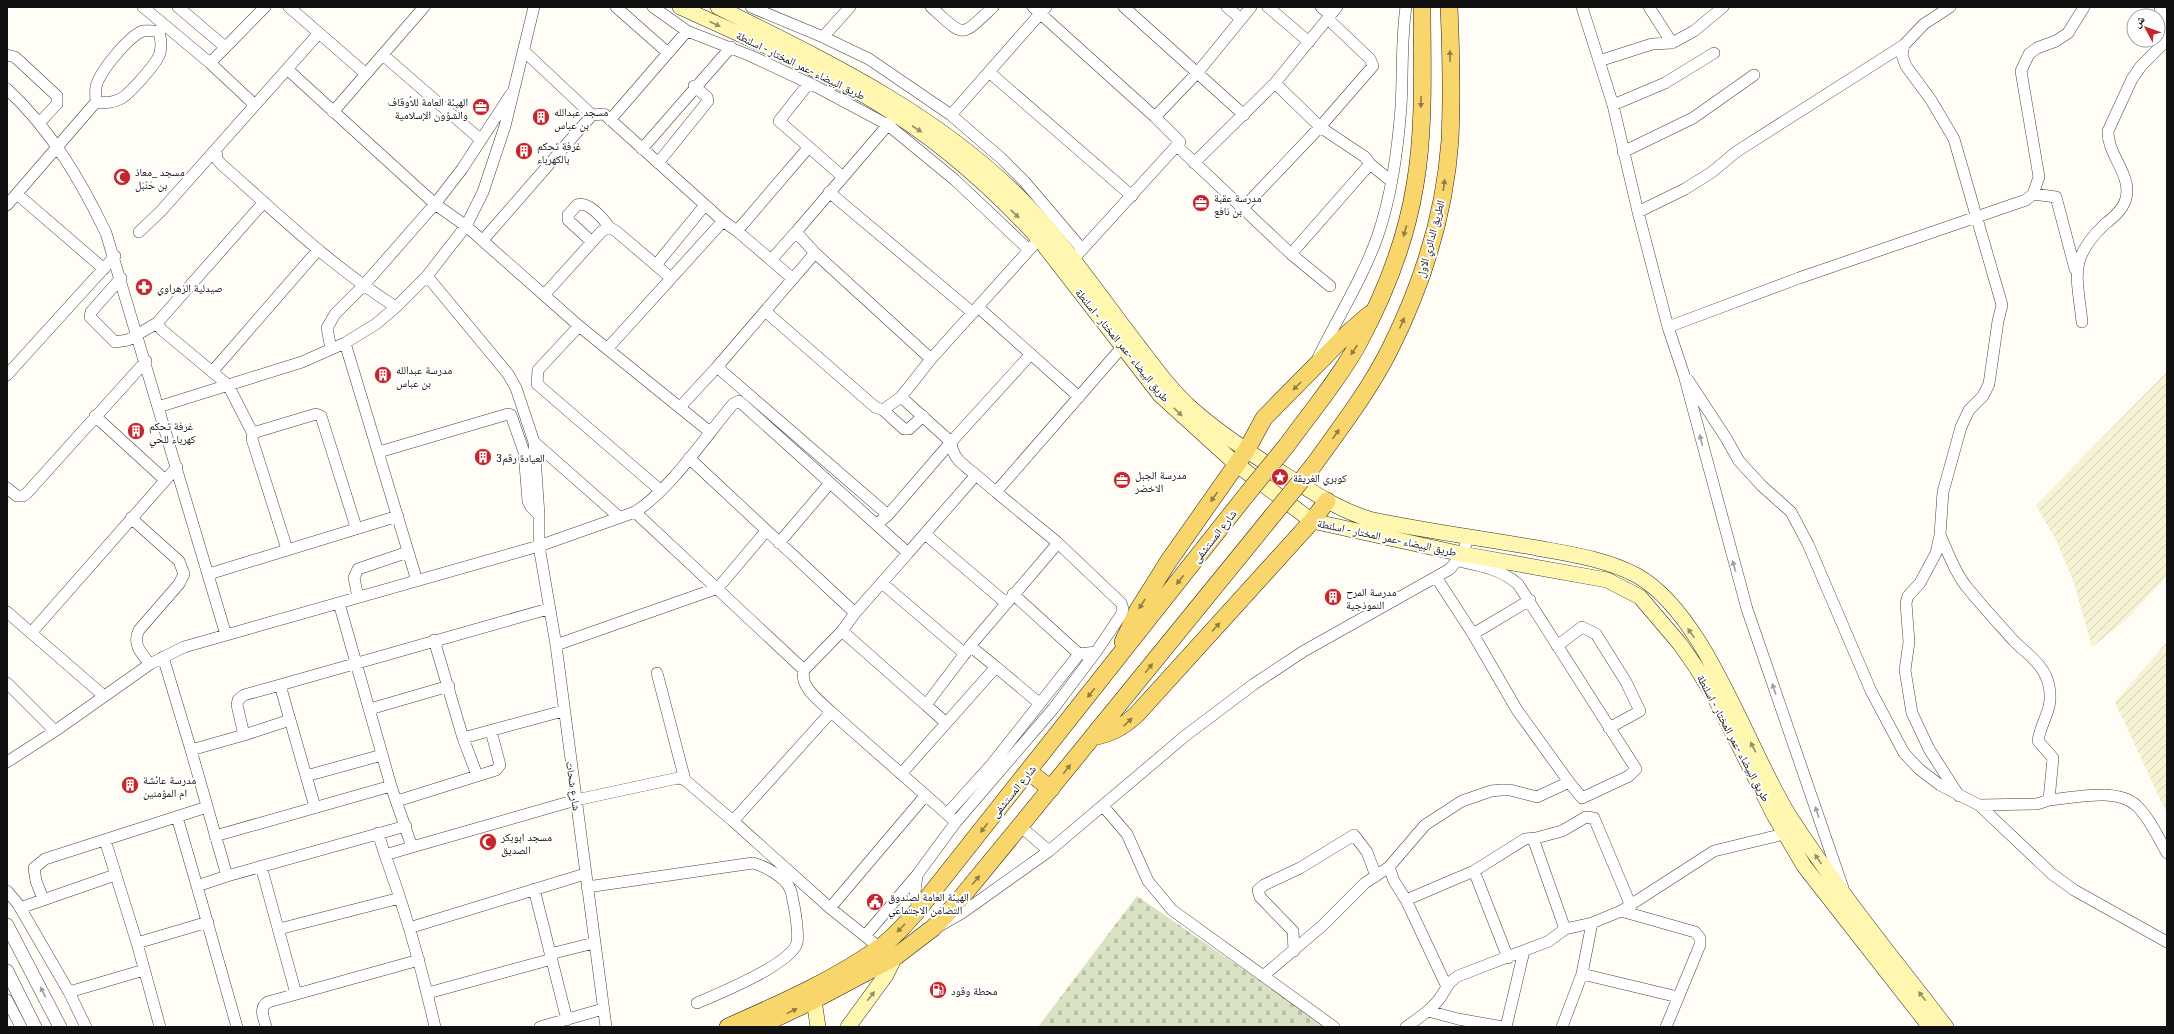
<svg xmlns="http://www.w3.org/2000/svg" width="2174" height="1034" viewBox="0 0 2174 1034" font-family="'Noto Serif','Noto Naskh Arabic',serif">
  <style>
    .farmland { fill: url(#farmland-furrows) }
    .cemetery { fill: url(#cemetery-stones) }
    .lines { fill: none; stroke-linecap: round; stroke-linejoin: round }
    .minor-casing { stroke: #444; stroke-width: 12 }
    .tertiary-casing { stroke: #444; stroke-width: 14 }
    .secondary-casing { stroke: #333; stroke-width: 16 }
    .primary-casing { stroke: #222; stroke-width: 18 }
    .minor { stroke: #fff; stroke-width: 11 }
    .tertiary { stroke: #fff; stroke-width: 13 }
    .secondary { stroke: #fff6b0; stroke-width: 15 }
    .primary { stroke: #f9d66b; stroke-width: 17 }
    .primary-bridge-casing { stroke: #222; stroke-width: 18; stroke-linecap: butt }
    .primary-bridge { stroke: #f9d66b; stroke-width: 17 }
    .oneway { fill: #948f68 }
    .oneway2 { fill: #917d42 }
    .oneway3 { fill: #a0a0a0 }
    .labels { text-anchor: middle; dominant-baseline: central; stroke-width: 4; stroke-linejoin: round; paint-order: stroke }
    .street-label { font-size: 11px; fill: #111; stroke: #fff }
    .poi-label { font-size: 11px; fill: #111; stroke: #fff; text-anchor: start }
  </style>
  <defs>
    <pattern id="farmland-furrows" width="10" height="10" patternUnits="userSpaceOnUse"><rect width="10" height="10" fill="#f6f3d4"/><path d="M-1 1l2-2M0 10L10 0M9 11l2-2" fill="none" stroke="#d2cfb5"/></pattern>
    <pattern id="cemetery-stones" width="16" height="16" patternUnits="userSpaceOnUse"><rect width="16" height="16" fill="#d9e3c4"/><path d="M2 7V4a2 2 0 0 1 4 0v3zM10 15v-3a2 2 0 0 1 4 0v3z" fill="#b9c2a7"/></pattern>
  </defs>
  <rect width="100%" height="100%" fill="#fffdf5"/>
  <path class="farmland" d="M2167 372V576L2127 619 2092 647 2074 583 2057 542 2036 505Z
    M2167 642V814L2115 702Z"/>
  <path class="cemetery" d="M1137 896 1327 1027H1038Z"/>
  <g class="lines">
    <defs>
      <path id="minor" d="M143 7 210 63 255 105
        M178 7 224 46
        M289 7 366 74
        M616 7 668 53
        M653 7 687 31 751 56 817 87 888 125 955 180 1029 250 1039 239
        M751 7 823 37 869 59 951 115 1002 159 1024 181 1082 249
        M931 7C965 37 959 39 993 7
        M1033 7 1155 117
        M1124 7 1244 115
        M1227 7 1241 19
        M1268 7 1309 42
        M1321 7 1330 15
        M1582 7 1613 105 1638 212 1668 327 1684 375 1747 609 1843 888
        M1649 7 1672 43
        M1950 7 1924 24 1904 45 1902 55 1906 66 1931 100 1954 139 2002 305 1998 321 1989 384 1983 396 1969 410 1961 427 1943 492 1940 535 1936 553 1920 583 1908 596 1906 603 1909 642 1905 670 1912 713 1929 749 1959 796
        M823 37 850 7
        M524 51 592 115
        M7 55 15 57 57 96V104L40 122
        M383 55 481 140
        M1599 61 1652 44 1672 43 1694 31 1723 7
        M210 63 265 7
        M287 69 435 204 466 226 579 326 710 432
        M989 72 1132 196
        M809 83 779 121 843 177
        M1275 83 1320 127 1365 157 1370 164
        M7 89C51 130 80 179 106 233L226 635
        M96 102C96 97 95 92 96 87 99 72 129 36 143 31 148 30 154 31 159 32
        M1613 105 1665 83 1714 53
        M333 112 424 7
        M951 115 1046 7
        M610 120 687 31
        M1177 146 1291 254 1370 164 1391 181
        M642 149 731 47
        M216 150 217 159 221 164C278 214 332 267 396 307
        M1623 152 1693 118 1754 75
        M658 163 708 101 707 97 694 86
        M1194 163 1275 83 1337 7
        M829 192 973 313
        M17 194 104 269
        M2033 194 2056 197 2075 269
        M7 205 96 102C106 103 112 103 120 99 129 95 158 62 160 53 162 45 161 39 159 32L163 25
        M1243 208 1320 127 1373 66 1370 59 1328 19
        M1638 212 1685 189 1712 172 1736 152 1904 45
        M737 231 808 148
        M139 232 161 211 319 33
        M483 240 592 115 604 114 723 221
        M592 242 568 220V215L577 205C588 201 603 218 609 227
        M815 253 931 359
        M1078 254 1180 142 1155 117 1198 72 1251 7
        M1291 254 1330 286
        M656 265 705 205
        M427 276 508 374 516 388 534 442 539 515V546L556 645 606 1027
        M121 278 91 312 90 317 115 342 128 340 157 323 264 202
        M793 279 771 260 796 232
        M545 294 601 232 609 227 617 232 671 278
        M979 308 1079 397
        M765 311 875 407 883 410 901 397 931 359 1029 250
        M2082 322C2077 275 2068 259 2105 224 2113 218 2124 208 2126 198 2132 175 2107 154 2108 131L2132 79 2141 66 2166 41V32L2160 7
        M157 323 162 330 228 385 253 434
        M579 326 538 370 537 384 660 490
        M1668 327 1799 278 2026 200 2033 194 2039 177 2021 71 2029 54 2037 48 2056 41 2068 33 2084 7
        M345 343 417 581
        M331 349 327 328 335 314 363 286 435 204 462 169 511 94
        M607 349 723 221 737 231 771 260
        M1318 358C1338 317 1363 278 1378 235 1391 197 1398 147 1401 107 1403 74 1401 40 1406 7
        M717 367 815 253 796 232 892 120
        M212 372 318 250
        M7 375 115 256
        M1688 380 1726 438 1739 461 1762 486 1791 512 1808 544 1871 691 1904 753 1919 769 1940 785 1979 805 2052 874 2074 890 2167 942
        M901 397 951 442 1031 354
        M158 407 302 362 345 343 376 324 396 307 427 276 466 226 483 192 505 126 534 7
        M680 407 717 367 888 515 877 524
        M883 410 904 429H909L923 416
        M95 416 165 480
        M534 442 618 516
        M379 452 508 414 511 415 524 452 528 501 531 507 539 515
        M689 458 855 613
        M7 488 17 496H23L27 493 146 361
        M635 512 804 670C799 687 820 701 831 712
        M888 515 951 442C953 460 963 464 976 475
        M131 518 179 561 184 574 179 584 139 630C132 644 141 653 150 664
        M925 534 1006 603
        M1940 535C1948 552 1954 571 1966 586 1981 605 1998 623 2014 641 2028 655 2045 665 2049 686 2054 710 2041 720 2038 741L2053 758 2049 800 2037 804 1979 805
        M779 543 830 483
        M287 549 252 439 253 434 256 432 316 414 321 416 356 527
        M209 574 398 516
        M1436 577 1473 634 1517 710 1569 782
        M882 583 965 654
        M1013 594 1079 654
        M358 597 354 578 358 569 408 552
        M339 603 391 786 412 847 576 800 678 778 685 780 733 821 831 712 956 822
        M7 612 104 696
        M842 631 926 705
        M31 633 177 467
        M1473 634 1530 600
        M434 640 463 738 477 775
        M556 645 718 588 766 531
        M1557 646 1582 627 1596 634 1626 682 1640 711 1609 728
        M163 657 191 750 244 735
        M996 667 1039 703
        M804 670 842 631 855 613 908 553
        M657 673 685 780
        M7 683 55 731
        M280 685 315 807
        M370 709 449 686
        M290 720 244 735 237 705 238 700 244 695 280 685 548 609
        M946 723 926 705 969 648
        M463 738 563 711
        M191 750 227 876 406 826
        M7 762 55 731 150 664 184 647 539 546 635 512C670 490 706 436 733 404L739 401 908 553 976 475 996 492 1123 346
        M901 774 996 667 970 646 1058 543
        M306 776 382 755
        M2049 800C2074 798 2117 787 2137 806 2150 819 2158 837 2167 853
        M397 801 496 770 500 765 491 731
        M1103 806 1127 834 1148 881 1172 910 1334 1027
        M947 814 992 764 1079 654 1096 652
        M177 817 197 886
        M733 821 830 908 880 948
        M1020 826 1049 851
        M378 833 385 855 412 847
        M215 836 391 786
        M1536 838 1562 831 1586 817 1594 818 1631 906
        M105 840 137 943 160 1027
        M385 855C406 912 422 969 435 1027
        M261 866 296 994
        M1389 867 1394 881 1406 900 1446 985
        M1474 871 1508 958
        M917 875 915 892 918 910
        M227 876 197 886 237 1027
        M587 887 753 863C765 866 786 878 790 889 792 892 792 897 793 901 795 909 799 935 797 943 790 965 718 994 697 1003
        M534 889 567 1020
        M7 891 18 904 69 992 86 1027
        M43 899 36 881 34 868 45 859 207 807
        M1406 900 1474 871 1525 839 1536 838 1535 844 1565 929
        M20 908 115 875
        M830 908 925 796
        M1621 911 1695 932 1700 938V945L1666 1027
        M941 925 962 913 1049 851 1185 736 1254 684 1304 651 1450 569 1462 554 1469 536
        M409 928 585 874
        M279 929 400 898
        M865 936 917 875 956 822 1053 709 1096 652 1121 615 1123 609 1121 603 1058 543 996 492
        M137 943 208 922
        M1294 951 1293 931 1260 897 1258 890 1264 885 1300 868 1354 835 1367 852 1376 876
        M550 954 594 943
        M1582 974 1678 997
        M1263 976 1322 926 1365 883 1389 867 1425 825 1462 801 1491 791 1501 790H1510L1537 797 1569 782 1582 798 1629 776 1636 769 1518 584C1500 569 1482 566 1459 561
        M69 992 144 970
        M428 993 552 959
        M7 1000 21 1027
        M1428 1011 1458 1019 1503 1027
        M266 1027C264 1018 258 1008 268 1002L419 960
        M540 1027 603 1009
        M1406 1027C1419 1018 1434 1008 1442 995 1449 984 1447 984 1458 976L1549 941 1565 929 1592 923 1621 911 1714 851 1784 834
        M1506 1027 1524 951
        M1562 1027 1582 974 1592 923"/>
      <path id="tertiary" d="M7 925 60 1027
        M7 971 35 1027"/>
      <path id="secondary" d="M680 7C743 36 808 64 869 98 932 135 990 185 1039 239L1160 395 1236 464 1312 521 1462 554 1607 580 1640 597 1680 644 1696 667 1715 698 1774 815 1804 866 1930 1027
        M718 7C826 61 937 113 1023 201 1066 245 1101 298 1139 347 1155 368 1171 390 1191 408 1220 434 1254 456 1287 476 1316 494 1337 509 1369 519 1425 531 1481 538 1537 548 1570 554 1606 559 1636 575 1706 613 1748 751 1790 817 1838 891 1893 958 1946 1027
        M818 1027 814 1000 819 990
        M848 1027 886 975 895 957"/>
      <path id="primary" d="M1287 445C1311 412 1338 380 1358 344 1385 294 1406 241 1415 185 1425 127 1422 65 1422 7
        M1313 466C1340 428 1369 391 1390 349 1422 285 1445 212 1450 140 1452 96 1451 51 1449 7
        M1123 642 1138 610 1168 562 1246 451 1264 418 1348 333 1370 314
        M1093 737C1112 733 1123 727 1137 714L1312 521 1327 501
        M1028 771 1051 789
        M728 1027C779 1004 833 981 879 948 894 938 906 923 918 910L1247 494
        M757 1027 814 1000 895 957 933 928 956 904 1020 826 1273 515"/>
    </defs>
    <use href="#minor" class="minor-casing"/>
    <use href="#tertiary" class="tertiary-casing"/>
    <use href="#secondary" class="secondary-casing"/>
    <use href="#primary" class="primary-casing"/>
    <use href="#minor" class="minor"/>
    <use href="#tertiary" class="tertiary"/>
    <use href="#secondary" class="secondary"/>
    <use href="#primary" class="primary"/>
    <defs>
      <path id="primary-bridge" d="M1247 494 1287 445
        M1273 515 1313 466"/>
    </defs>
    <use href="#primary-bridge" class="primary-bridge-casing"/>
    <use href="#primary-bridge" class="primary-bridge"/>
  </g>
  <defs><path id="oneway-solid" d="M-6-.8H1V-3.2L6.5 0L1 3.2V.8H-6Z"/></defs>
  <g class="oneway">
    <use href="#oneway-solid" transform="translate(715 24) rotate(25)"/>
    <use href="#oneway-solid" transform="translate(917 129) rotate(33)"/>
    <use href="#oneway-solid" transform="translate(1015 214) rotate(43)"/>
    <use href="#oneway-solid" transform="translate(1178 412) rotate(43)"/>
    <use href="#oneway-solid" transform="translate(1691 633) rotate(-125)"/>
    <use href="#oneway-solid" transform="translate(1753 747) rotate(-117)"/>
    <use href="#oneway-solid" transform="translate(1818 859) rotate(-124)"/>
    <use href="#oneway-solid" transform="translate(871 996) rotate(-52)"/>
    <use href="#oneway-solid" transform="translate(1922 996) rotate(-128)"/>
  </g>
  <g class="oneway2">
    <use href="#oneway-solid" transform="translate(1450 56) rotate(-91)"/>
    <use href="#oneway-solid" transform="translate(1421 102) rotate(91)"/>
    <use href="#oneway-solid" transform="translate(1444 185) rotate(-82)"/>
    <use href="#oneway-solid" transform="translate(1405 231) rotate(106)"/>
    <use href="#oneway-solid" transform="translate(1402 323) rotate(-66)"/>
    <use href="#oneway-solid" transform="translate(1354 350) rotate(123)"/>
    <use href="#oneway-solid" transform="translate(1297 386) rotate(135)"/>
    <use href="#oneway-solid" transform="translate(1336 434) rotate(-54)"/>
    <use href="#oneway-solid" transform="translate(1214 497) rotate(126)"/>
    <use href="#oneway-solid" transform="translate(1180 580) rotate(128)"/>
    <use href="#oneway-solid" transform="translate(1142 604) rotate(122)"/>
    <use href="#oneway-solid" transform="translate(1216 627) rotate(-48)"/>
    <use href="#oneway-solid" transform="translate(1149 668) rotate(-51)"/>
    <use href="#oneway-solid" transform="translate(1091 693) rotate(129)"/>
    <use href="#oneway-solid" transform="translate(1128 722) rotate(-43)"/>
    <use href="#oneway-solid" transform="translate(1067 769) rotate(-51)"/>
    <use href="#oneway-solid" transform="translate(984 828) rotate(128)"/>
    <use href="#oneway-solid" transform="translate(976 880) rotate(-50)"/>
    <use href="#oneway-solid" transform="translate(901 928) rotate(134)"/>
    <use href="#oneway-solid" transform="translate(792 1011) rotate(-26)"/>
  </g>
  <g class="oneway3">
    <use href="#oneway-solid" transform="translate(1701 440) rotate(-105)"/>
    <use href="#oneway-solid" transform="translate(1734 566) rotate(-106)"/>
    <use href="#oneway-solid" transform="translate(1774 689) rotate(-109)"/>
    <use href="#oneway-solid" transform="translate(1817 812) rotate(-109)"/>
    <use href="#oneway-solid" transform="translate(43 992) rotate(-117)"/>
  </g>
  <defs>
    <symbol id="office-disc" viewBox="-11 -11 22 22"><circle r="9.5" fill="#c4262e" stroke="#fff"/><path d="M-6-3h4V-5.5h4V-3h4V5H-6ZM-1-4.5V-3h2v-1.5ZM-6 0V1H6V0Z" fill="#fff"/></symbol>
    <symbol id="building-disc" viewBox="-11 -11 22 22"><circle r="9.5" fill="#c4262e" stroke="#fff"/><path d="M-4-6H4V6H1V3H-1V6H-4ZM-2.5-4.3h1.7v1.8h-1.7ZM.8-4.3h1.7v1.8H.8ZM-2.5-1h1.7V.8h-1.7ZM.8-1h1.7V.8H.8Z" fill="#fff"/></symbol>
    <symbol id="mosque-disc" viewBox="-11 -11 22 22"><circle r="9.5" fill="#c4262e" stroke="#fff"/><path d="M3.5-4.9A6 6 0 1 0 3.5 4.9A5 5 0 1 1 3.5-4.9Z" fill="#fff"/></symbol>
    <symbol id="pharmacy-disc" viewBox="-11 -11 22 22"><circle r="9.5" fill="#c4262e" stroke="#fff"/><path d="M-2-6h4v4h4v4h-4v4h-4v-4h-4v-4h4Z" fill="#fff"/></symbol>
    <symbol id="sight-disc" viewBox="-11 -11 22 22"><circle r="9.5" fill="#c4262e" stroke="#fff"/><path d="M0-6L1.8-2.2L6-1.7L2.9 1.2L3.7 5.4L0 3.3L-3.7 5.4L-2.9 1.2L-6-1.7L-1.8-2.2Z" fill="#fff"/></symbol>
    <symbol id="civic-disc" viewBox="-11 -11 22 22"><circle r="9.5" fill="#c4262e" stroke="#fff"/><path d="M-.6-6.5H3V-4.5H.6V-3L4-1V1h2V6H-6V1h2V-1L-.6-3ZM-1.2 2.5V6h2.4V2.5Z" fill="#fff"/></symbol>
    <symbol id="fuel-disc" viewBox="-11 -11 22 22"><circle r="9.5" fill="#c4262e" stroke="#fff"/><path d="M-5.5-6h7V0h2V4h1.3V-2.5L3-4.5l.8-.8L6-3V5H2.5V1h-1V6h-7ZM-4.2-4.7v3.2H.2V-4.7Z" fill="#fff"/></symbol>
  </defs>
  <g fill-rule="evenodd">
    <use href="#office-disc" x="471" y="97" width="20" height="20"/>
    <use href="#building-disc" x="531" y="107" width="20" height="20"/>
    <use href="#building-disc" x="514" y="141" width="20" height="20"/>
    <use href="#mosque-disc" x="112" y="167" width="20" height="20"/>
    <use href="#office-disc" x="1191" y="193" width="20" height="20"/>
    <use href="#pharmacy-disc" x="134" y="277" width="20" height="20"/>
    <use href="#building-disc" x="373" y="365" width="20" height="20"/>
    <use href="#building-disc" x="126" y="421" width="20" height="20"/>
    <use href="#building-disc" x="473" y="447" width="20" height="20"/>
    <use href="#sight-disc" x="1270" y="467" width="20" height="20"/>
    <use href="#office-disc" x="1112" y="470" width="20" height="20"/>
    <use href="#building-disc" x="1323" y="587" width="20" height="20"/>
    <use href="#building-disc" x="120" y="775" width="20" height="20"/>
    <use href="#mosque-disc" x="478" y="832" width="20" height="20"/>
    <use href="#civic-disc" x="865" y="892" width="20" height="20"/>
    <use href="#fuel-disc" x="928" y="980" width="20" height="20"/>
  </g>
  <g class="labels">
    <g class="street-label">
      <text transform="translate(801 65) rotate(26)">طريق البيضاء -عمر المختار - اسلنطة</text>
      <text transform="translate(1430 239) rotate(-75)">الطريق الدائري الاول</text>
      <text transform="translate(1123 345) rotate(51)">طريق البيضاء -عمر المختار - اسلنطة</text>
      <text transform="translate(1214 536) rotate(-52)">شارع المستشفى</text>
      <text transform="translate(1387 537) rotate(12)">طريق البيضاء -عمر المختار - اسلنطة</text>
      <text transform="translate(1734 738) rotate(62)">طريق البيضاء -عمر المختار - اسلنطة</text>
      <text transform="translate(574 786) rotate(82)">شارع شحات</text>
      <text transform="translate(1013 791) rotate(-51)">شارع المستشفى</text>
    </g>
    <g class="poi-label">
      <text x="468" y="101" text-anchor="end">الهيئة العامة للأوقاف<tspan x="468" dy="13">والشؤون الإسلامية</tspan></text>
      <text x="554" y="111">مسجد عبدالله<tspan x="554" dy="13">بن عباس</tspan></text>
      <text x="537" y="145">غرفة تحكم<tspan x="537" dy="13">بالكهرباء</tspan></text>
      <text x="135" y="171">مسجد _معاذ<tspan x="135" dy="13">بن حَنْبَل</tspan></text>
      <text x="1214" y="197">مدرسة عقبة<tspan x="1214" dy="13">بن نافع</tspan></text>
      <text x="157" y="287">صيدلية الزهراوي</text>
      <text x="396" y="369">مدرسة عبدالله<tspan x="396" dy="13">بن عباس</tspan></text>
      <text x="149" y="425">غرفة تحكم<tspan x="149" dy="13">كهرباء للحي</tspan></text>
      <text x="496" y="457">3العيادة رقم</text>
      <text x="1135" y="474">مدرسة الجبل<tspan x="1135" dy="13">الاخضر</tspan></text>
      <text x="1293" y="477">كوبري الغريقة</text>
      <text x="1346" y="591">مدرسة المرح<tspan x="1346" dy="13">النموذجية</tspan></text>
      <text x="143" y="779">مدرسة عائشة<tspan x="143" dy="13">ام المؤمنين</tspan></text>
      <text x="501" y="836">مسجد ابوبكر<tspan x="501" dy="13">الصديق</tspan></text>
      <text x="888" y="896">الهيئة العامة لصندوق<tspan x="888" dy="13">التضامن الاجتماعي</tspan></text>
      <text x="951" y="990">محطة وقود</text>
    </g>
  </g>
  <rect width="2174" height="1034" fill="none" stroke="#111111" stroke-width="16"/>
  <g transform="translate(2146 28) rotate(311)"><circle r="19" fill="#ffffff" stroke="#a0a0a0"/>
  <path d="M0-3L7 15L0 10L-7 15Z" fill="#c4262e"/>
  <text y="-6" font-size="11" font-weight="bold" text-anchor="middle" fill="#111111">ش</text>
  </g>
</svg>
